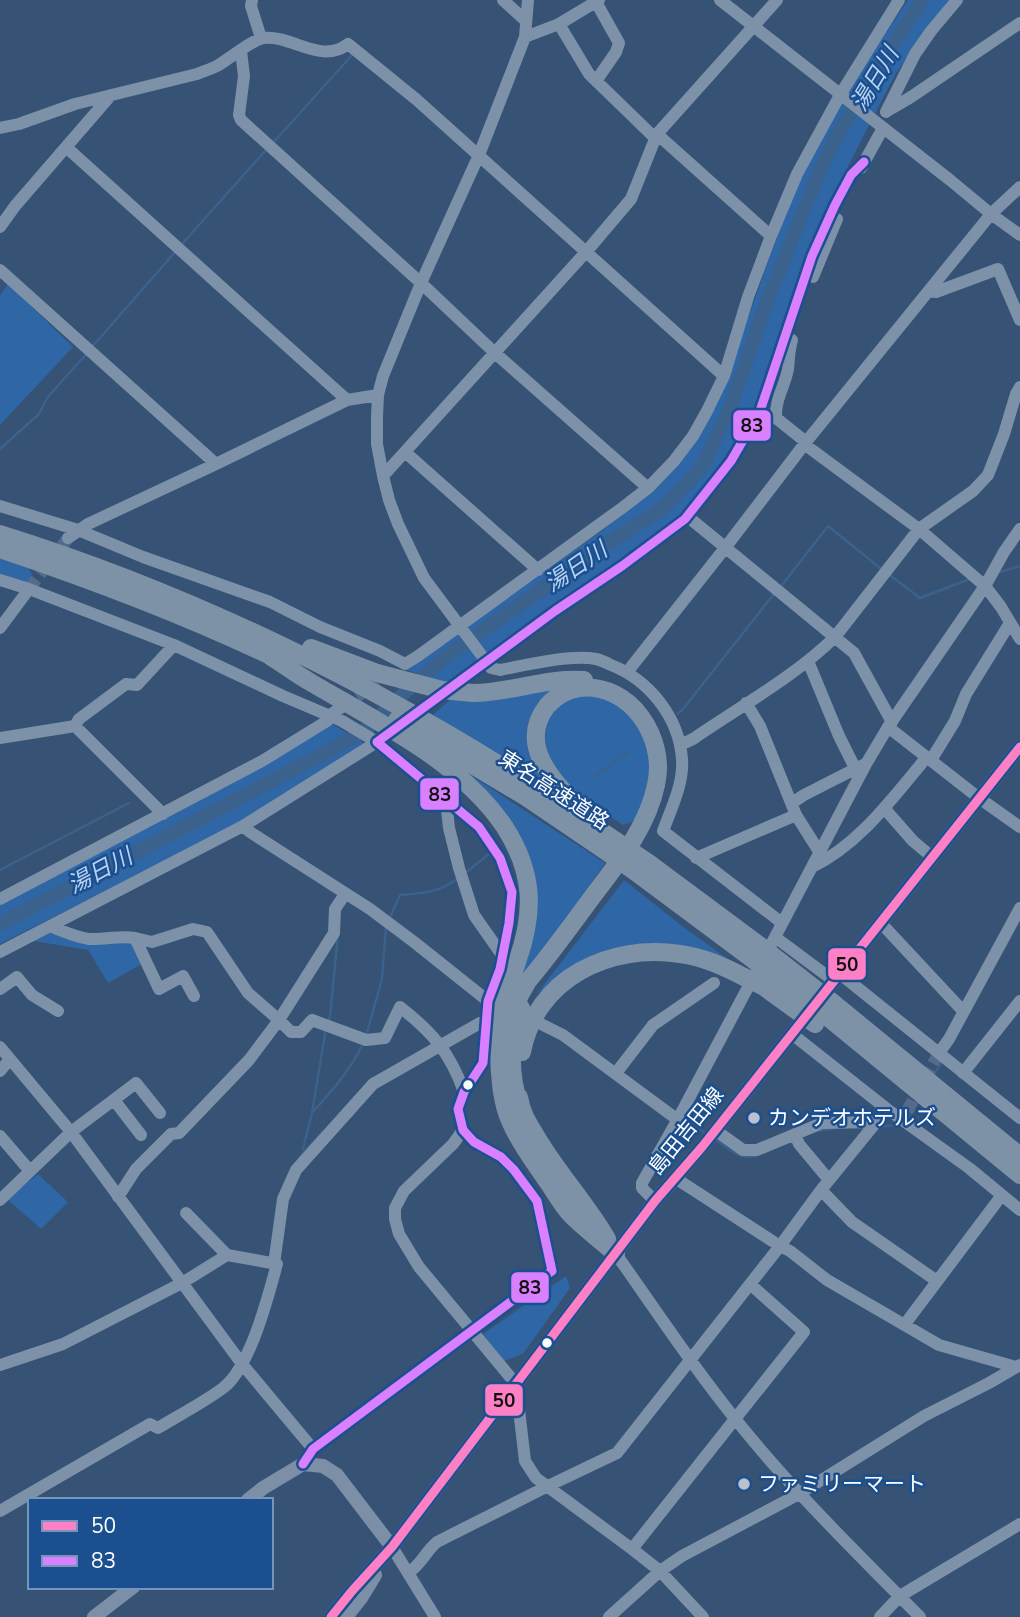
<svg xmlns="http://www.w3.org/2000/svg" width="1020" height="1617" viewBox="0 0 1020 1617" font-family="'Nunito Sans','Noto Sans JP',sans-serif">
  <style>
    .green { fill: #2f66a5 }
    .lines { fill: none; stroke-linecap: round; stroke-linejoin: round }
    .stream { stroke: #3b618d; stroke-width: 2.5 }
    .river { stroke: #3b618d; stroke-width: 14 }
    .minor-tunnel { stroke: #546c89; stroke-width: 12; stroke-dasharray: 12 6; stroke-linecap: butt }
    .minor { stroke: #7d92a8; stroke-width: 12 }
    .major { stroke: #7d8ea7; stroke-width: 14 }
    .highway { stroke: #7e92a7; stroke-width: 18 }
    .highway-bridge { stroke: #7e92a7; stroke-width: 18 }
    .bus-1-casing { stroke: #1b4f8f; stroke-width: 14 }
    .bus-2-casing { stroke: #1b4f8f; stroke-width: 14 }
    .bus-1 { stroke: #ff80c5; stroke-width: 9 }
    .bus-2 { stroke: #d880ff; stroke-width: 9 }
    .bus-dot { fill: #fff; stroke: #1b4f8f; stroke-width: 2.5 }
    .poi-dot { fill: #b9c2ce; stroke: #1b4f8f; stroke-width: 2.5 }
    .labels { text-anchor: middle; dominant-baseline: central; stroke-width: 5; stroke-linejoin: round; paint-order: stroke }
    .street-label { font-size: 21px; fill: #fff; stroke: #1b4f8f }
    .poi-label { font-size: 21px; fill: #fff; stroke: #1b4f8f; text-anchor: start }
    .water-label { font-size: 23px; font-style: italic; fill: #b5d3f5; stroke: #1b4f8f }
    .line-badge { stroke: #1b4f8f; stroke-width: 2.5 }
    .pale-badge-label { font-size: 19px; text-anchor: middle; font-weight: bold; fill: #111 }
  </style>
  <rect width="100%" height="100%" fill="#365274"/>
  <path class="green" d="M908 0H950L896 73 847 168 797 285 753 416 685 514 586 583 448 684 406 670 603 530 680 461 723 387 797 182 850 87Z
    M8 284 73 347 0 425V295Z
    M0 556 27 566 32 574 27 586 0 577Z
    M561 687 538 710 550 789 433 715 452 698Z
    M599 695 622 707 651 744 653 766 638 820 623 825 578 796 550 765 545 741 546 725 554 707 569 697Z
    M327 721 364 743 349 759 240 823 0 944V904Z
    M460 768 605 863 521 985 531 868Z
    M624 880 682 926 736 965 679 947 554 980 536 995Z
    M52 930 133 940 142 964 108 983 88 950 34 941Z
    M38 1174 68 1202 41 1229 7 1199Z
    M566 1276 570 1288 523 1354 504 1361 483 1334Z"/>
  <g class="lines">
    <path class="stream" d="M273 143 353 54
      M182 244 266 150
      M92 347 175 252
      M0 449 39 414 47 398 88 352
      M1000 572 1020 566
      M891 576 920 598 970 579
      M782 585 828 526 880 568
      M677 714 683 709 773 595
      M594 777 629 751
      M0 870 129 803
      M465 873 489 854
      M390 917 400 895C422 893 438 893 457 879
      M328 1022 330 1016 338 935
      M366 1036 382 979 386 926
      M934 1074 943 1061
      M312 1113C332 1091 351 1069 364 1042
      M684 1118 705 1133
      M906 1119 913 1112 918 1102
      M877 1127 899 1125 901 1123
      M818 1131 832 1129
      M716 1140C731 1150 738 1160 757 1156
      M303 1149 312 1113 326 1028
      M299 1158 323 1131"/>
    <path class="river" d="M0 924 325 753 364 731 403 694 452 652 601 548 663 508 685 486 703 465 730 408 766 304 820 170 839 132 873 75 922 0"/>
    <path class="minor-tunnel" d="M29 589 68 538
      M342 707 378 682
      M907 1111 939 1053"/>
    <path class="minor" d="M252 0 251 6 261 38
      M503 0 526 21
      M528 0 525 37 479 155 421 283 383 376 378 395 377 417V444L383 476 389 500 398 524 424 578 491 668 500 670C526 665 571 654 596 659 601 660 607 663 611 665 649 680 679 717 682 759 684 783 671 809 663 831L782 923
      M720 0 950 180 991 214 1020 235
      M596 2 619 43 616 52 596 81
      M559 24 589 74 655 138
      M525 37 559 24 599 0
      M241 51 244 76 239 115 241 120 421 283 495 353 648 488
      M887 111 911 97 1020 23
      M886 112 915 54 931 31 957 0
      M0 128 19 124 75 104 197 74C204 71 211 69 217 66 229 59 253 39 264 38 292 35 321 65 348 44L417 100 724 376
      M657 134 771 236
      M66 147 347 400
      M861 168 883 128
      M0 227 15 206 111 95
      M0 270 216 464
      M813 277 837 219
      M929 291 936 292 998 269 1020 320
      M792 340C789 350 789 359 788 369 785 386 775 399 776 418L806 442
      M804 444 919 529 985 586 1001 607 1020 639
      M405 452 538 570
      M383 476 586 252 631 199 657 134 777 0
      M0 506 78 530 143 557 270 602 320 627 380 651 405 664 418 656 622 508 648 488 674 461 693 436 707 411 724 376 748 297 771 236 797 174 840 95 899 0
      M687 516 854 653 892 722
      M68 538 88 524 216 464 347 400 378 395
      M0 580 29 589 174 645 283 696 342 721 377 742 243 826 0 952
      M0 628 29 589
      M808 661 839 736 855 768
      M628 671 725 548 806 442 991 214 1020 187
      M746 703 760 726 796 815 820 853
      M424 708 555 611 622 566 685 519 731 461 760 411 812 256 835 205 851 175 864 162
      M75 726 163 814
      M888 727 979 798 1020 827
      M0 738 75 726 79 719 126 684 137 685 174 645
      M680 745 693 739C741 706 794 677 835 637L919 529 973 491 988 475 1004 434 1016 394 1020 387
      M931 760 955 721 966 694 1010 623
      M446 801 449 828 459 868 474 915 502 955
      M792 803 804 795 863 765
      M884 808 913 841 932 857
      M243 826 250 832 370 909 414 942 488 1001
      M696 858 796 815
      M812 867C860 844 893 797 927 757
      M0 899 262 761 327 721 330 715 342 707
      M880 922 963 1011
      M50 926C62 931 75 937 89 939 104 940 120 935 135 938L159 989 183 976 194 996
      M775 937 834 981
      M135 938 152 942 193 929 207 932 248 993 279 1020 291 1032H301L312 1020 366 1040 385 1038 400 1007C432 1032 450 1052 464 1092
      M764 958 866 764 888 727 985 586 1004 552 1020 529
      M839 973 1020 1118
      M0 989 17 977 32 995 58 1011
      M539 1023 563 1035 678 1120
      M792 1034 887 1109 969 1168 1020 1210
      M0 1047 71 1132 242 1364 313 1449
      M939 1053 949 1039 1020 908
      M0 1071 10 1059
      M616 1073 653 1025 714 983
      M963 1073 1020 1001
      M114 1100 141 1135
      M463 1130 453 1144 404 1191 395 1208V1219L399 1234 419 1267 516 1384 525 1461 536 1478 632 1549 660 1571 703 1617
      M715 1130 743 1150H757L822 1123 876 1122
      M795 1134 799 1144 829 1180
      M0 1136 30 1171
      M675 1178 780 1246 790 1251 827 1280 939 1345 1016 1367
      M821 1190 852 1222 937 1281
      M118 1197 136 1169 171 1134 179 1133 249 1060 279 1020 334 933 335 909 345 894
      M0 1200 71 1132 136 1083 160 1113
      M655 1201 642 1188V1183L678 1119 755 974
      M186 1213 227 1255
      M616 1254C657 1312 696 1371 741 1426 796 1494 859 1555 920 1617
      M274 1264 283 1199 296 1170 373 1084 480 1023 486 1022
      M905 1324 1002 1195
      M0 1365 63 1344 182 1283 227 1255 277 1264C268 1297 250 1368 223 1388 203 1403 179 1415 158 1428L150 1424 0 1511
      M303 1464 313 1449 552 1271 537 1201 514 1170 501 1157 474 1142 463 1130 458 1109 464 1092 483 1063 488 1001 500 969 509 923 512 892 500 858 479 827 377 742 389 733
      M392 1547 435 1617
      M632 1549 804 1332 750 1284
      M408 1573C422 1564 425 1552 437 1542L548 1486 617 1453 780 1246 821 1190 887 1109
      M609 1617 660 1571 682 1556 799 1494 924 1416 989 1383 1020 1365
      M880 1617 900 1596 1020 1524"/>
    <path class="major" d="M248 1500 263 1488 303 1464 323 1466 337 1475 392 1547
      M94 1617 133 1587
      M331 1617 352 1591 392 1547 655 1201 702 1147 1020 747
      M346 1617 361 1598 375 1575"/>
    <path class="highway" d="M0 534C221 603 426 710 616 841
      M0 549C95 581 188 616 279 660
      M311 648 377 673
      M270 656C283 664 296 674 310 682 376 721 460 761 504 826 534 872 535 912 517 962 511 981 503 999 500 1018 497 1030 499 1043 499 1055 500 1077 501 1102 511 1123 520 1144 534 1162 547 1181 555 1192 562 1206 572 1216 585 1229 601 1241 616 1254
      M473 693C510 693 547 677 584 680
      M397 720 526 797 610 854
      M650 864 763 948
      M641 876 755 961
      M832 1002 1020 1156
      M824 1014 1020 1175
      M508 1020 520 995 528 981C550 955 570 927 590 900 616 865 647 829 656 785 667 739 631 682 579 688 566 690 555 697 547 706 519 742 549 778 575 803
      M522 1052C536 978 610 943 680 954 704 957 725 967 746 978
      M519 1097C521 1112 528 1123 536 1136 557 1172 586 1203 607 1239
      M520 1107C509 1075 509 1040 521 1008"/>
    <path class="highway-bridge" d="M377 673 442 690 473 693
      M616 841 650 864
      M610 854 641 876
      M763 948 832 1002
      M755 961 824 1014
      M746 978 764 987 815 1024"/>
    <defs>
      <path id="bus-1" d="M331 1617 352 1591 392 1547 655 1201 702 1147 1020 747"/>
      <path id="bus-2" d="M303 1464 313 1449 552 1271 537 1201 514 1170 501 1157 474 1142 463 1130 458 1109 464 1092 483 1063 488 1001 500 969 509 923 512 892 500 858 479 827 377 742 555 611 622 566 685 519 731 461 760 411 812 256 835 205 851 175 864 162"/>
    </defs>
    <use href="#bus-1" class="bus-1-casing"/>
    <use href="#bus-2" class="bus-2-casing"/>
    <use href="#bus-1" class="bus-1"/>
    <use href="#bus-2" class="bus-2"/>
  </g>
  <g class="bus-dot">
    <circle cx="468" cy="1085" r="6"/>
    <circle cx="547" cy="1343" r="6"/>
  </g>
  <g class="poi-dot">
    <circle cx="754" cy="1118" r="7"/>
    <circle cx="744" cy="1484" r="7"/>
  </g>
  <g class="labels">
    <g class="street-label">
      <text transform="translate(554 790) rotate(33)">東名高速道路</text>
      <text transform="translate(686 1131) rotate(-51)">島田吉田線</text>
    </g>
    <g class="poi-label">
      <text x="768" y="1118">カンデオホテルズ</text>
      <text x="758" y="1484">ファミリーマート</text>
    </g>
    <g class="water-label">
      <text transform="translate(875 79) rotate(-59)">湯日川</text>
      <text transform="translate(576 567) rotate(-34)">湯日川</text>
      <text transform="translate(100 871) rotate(-28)">湯日川</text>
    </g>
  </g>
  <g class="line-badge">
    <rect x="732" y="409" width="40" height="33" rx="7" fill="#d880ff"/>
    <rect x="419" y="777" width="41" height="34" rx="7" fill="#d880ff"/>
    <rect x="827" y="947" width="40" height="34" rx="7" fill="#ff80c5"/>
    <rect x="510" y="1271" width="40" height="33" rx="7" fill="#d880ff"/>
    <rect x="484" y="1383" width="40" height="34" rx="7" fill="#ff80c5"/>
  </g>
  <g class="pale-badge-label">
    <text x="752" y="432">83</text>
    <text x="440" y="801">83</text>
    <text x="847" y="971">50</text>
    <text x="530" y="1294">83</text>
    <text x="504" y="1407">50</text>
  </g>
  <rect x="28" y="1498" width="245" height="91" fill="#1b4f8f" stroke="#7695bc" stroke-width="2"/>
  <rect x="42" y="1521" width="35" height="10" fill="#ff80c5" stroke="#7695bc" stroke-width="2"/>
  <text x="91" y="1533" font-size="21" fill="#ffffff">50</text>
  <rect x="42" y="1556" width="35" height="10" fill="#d880ff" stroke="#7695bc" stroke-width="2"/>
  <text x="91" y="1568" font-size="21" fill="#ffffff">83</text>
</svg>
